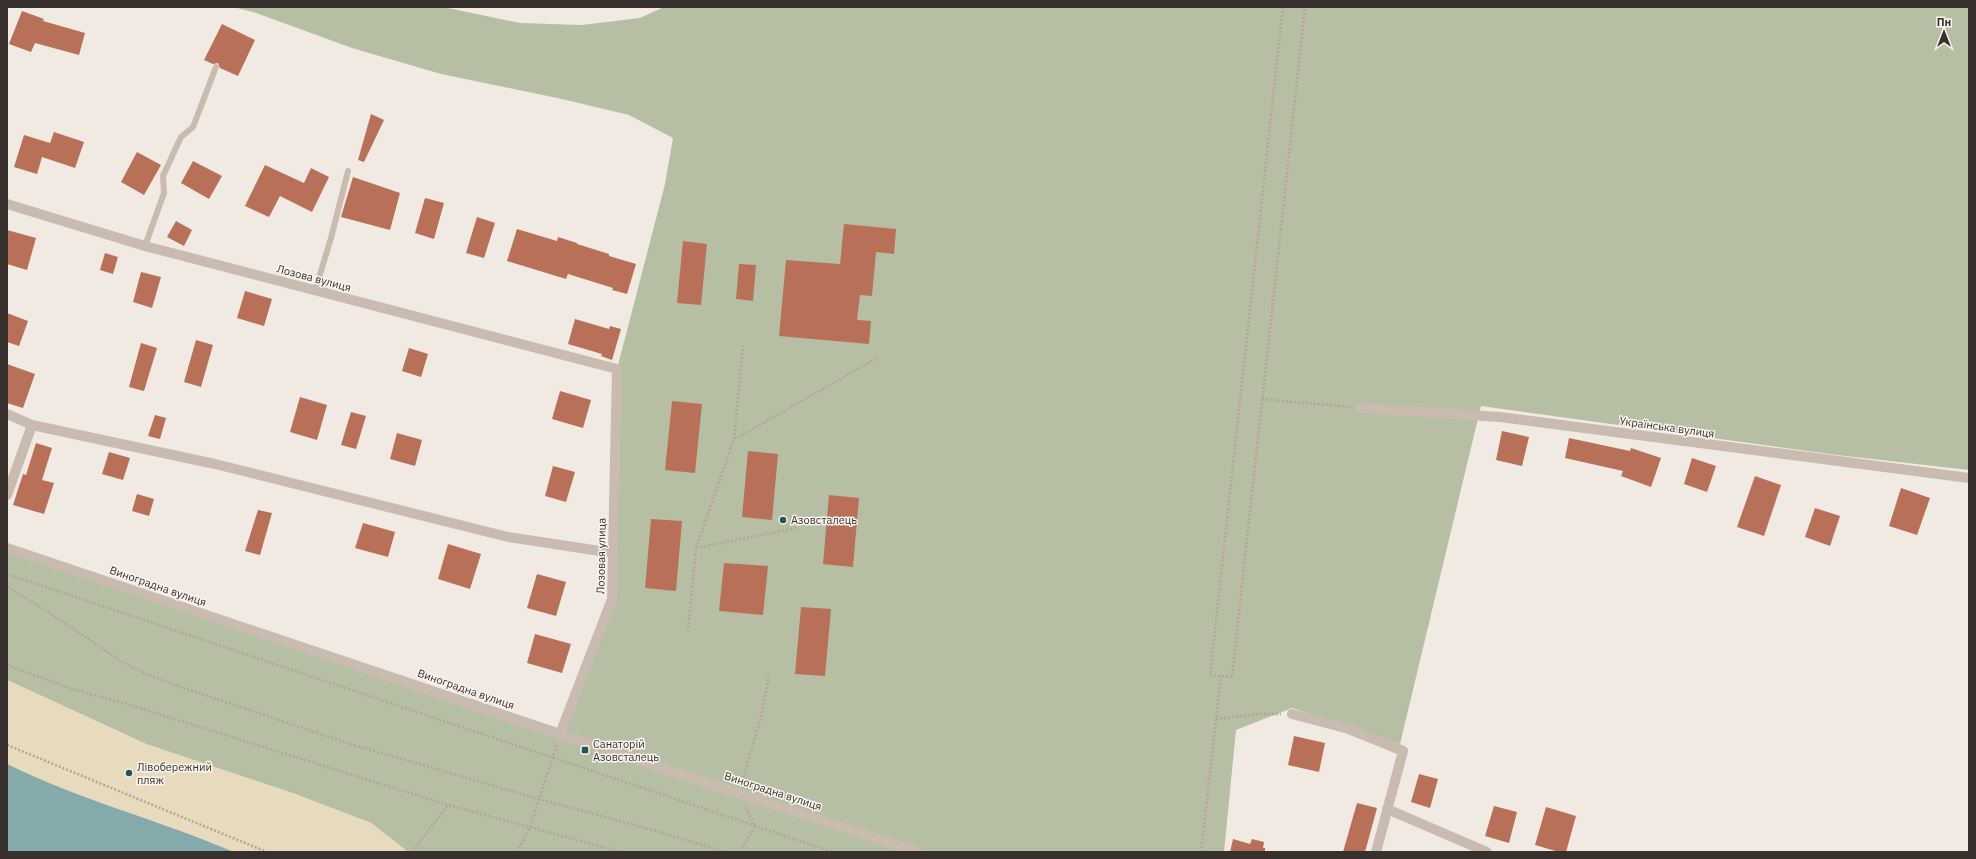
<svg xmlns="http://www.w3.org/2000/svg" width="1976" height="859" viewBox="0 0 1976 859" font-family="'IBM Plex Sans',sans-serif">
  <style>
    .green { fill: #b6bfa3 }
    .sand { fill: #e8dabd }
    .water { fill: #84aaac }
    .building { fill: #b97058 }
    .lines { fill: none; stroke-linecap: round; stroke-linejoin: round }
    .path { stroke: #b4a599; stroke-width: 2.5; stroke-dasharray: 2 2; stroke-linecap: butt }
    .service { stroke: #c9bbaf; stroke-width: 6 }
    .minor { stroke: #c9bbaf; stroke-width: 10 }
    .tertiary { stroke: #c9bbaf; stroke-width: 10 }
    .poi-dot { fill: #265356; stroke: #f9f4ef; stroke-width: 1.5 }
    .labels { text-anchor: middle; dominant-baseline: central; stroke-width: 3; stroke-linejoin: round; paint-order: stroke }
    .street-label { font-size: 11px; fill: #38302c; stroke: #f9f4ef }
    .poi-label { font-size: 11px; fill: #38302c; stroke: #f9f4ef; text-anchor: start }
  </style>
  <rect width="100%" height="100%" fill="#f1eae2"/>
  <path class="green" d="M233 7H443L520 23 582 25 640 18 664 7H1969V470L1837 455 1481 406 1400 744 1292 708 1236 730 1224 852H408L371 823 295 794 146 744 7 680V548L560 734 612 599 617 369 665 184 673 138 629 115 562 99 441 74 352 48 253 12Z"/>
  <path class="sand" d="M7 680 146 744 295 794 371 823 408 852H234L205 840 43 782 7 764Z"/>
  <path class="water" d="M7 764C80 800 159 820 234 852H7Z"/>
  <path class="building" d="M22 11 44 19 43 21 85 33 79 55 35 43 31 52 9 44Z
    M222 24 255 40 238 76 220 68 218 63 213 64 204 60Z
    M371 114 384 120 364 162 358 160Z
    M54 132 84 142 75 168 42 157 37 174 14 167 24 135 50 143Z
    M137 152 161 165 144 195 121 182Z
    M193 161 222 176 209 199 181 183Z
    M265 165 304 183 311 168 329 177 312 212 280 196 269 217 245 206Z
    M353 177 400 193 390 230 341 217Z
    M425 198 444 203 434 239 415 233Z
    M477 217 495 223 484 258 466 253Z
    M176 221 192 230 184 246 167 237Z
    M844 224 896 229 894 254 876 252 872 296 860 295 857 320 871 321 869 344 779 336 786 260 840 264Z
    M517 229 557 241 558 237 577 243V244L609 254V256L636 264 627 294 612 290 613 288 568 274 566 279 507 261Z
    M7 230 36 238 27 270 7 264Z
    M683 241 707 244 701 305 677 303Z
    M105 253 118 257 113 274 100 270Z
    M739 264 756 265 753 301 736 299Z
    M141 272 161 277 152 308 133 302Z
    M245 291 272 299 264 326 237 318Z
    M7 313 28 321 19 346 7 342Z
    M575 319 609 329 610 326 621 329 612 360 601 356 602 354 568 344Z
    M196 340 213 345 201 387 184 382Z
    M141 343 157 348 144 391 129 387Z
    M409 348 428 354 421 377 402 371Z
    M7 364 35 374 23 408 7 403Z
    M560 391 591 400 583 428 552 419Z
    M300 397 327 405 317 440 290 432Z
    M672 401 702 404 695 473 665 470Z
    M351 412 366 416 356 449 341 445Z
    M155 415 166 418 160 439 148 436Z
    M1502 431 1529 437 1522 466 1496 460Z
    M397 433 422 440 415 466 390 459Z
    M1569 438 1630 451 1631 448 1661 458 1651 487 1621 476 1623 471 1565 458Z
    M36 443 52 448 42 480 54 483 44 514 13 505 23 474 26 475Z
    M748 451 778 454 772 520 742 517Z
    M109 452 130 458 123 480 102 474Z
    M1692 458 1716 466 1707 492 1684 484Z
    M553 466 575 472 566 502 545 496Z
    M1755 476 1781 485 1764 536 1737 527Z
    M1901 488 1930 498 1917 535 1889 526Z
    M137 494 154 499 149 516 132 511Z
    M829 495 859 498 853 567 823 564Z
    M1815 508 1840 516 1830 546 1805 537Z
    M258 510 272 513 260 555 245 551Z
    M651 519 682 521 676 591 645 588Z
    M363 523 395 532 388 557 355 548Z
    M448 544 481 554 470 589 438 579Z
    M724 563 768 566 763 615 719 611Z
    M537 574 566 582 556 616 527 608Z
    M801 607 831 609 825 676 795 674Z
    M535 634 571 644 562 673 527 663Z
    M1294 736 1325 743 1319 772 1288 765Z
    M1419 774 1438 779 1430 808 1411 802Z
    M1357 803 1377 808 1365 852H1343Z
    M1494 806 1517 812 1509 843 1485 836Z
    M1546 807 1576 816 1566 852H1559L1535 845Z
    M1233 839 1250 844 1252 839 1264 842 1263 848H1265V852H1230Z"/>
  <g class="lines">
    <path class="path" d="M1283 7 1210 675 1232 677 1305 7
      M1262 399 1351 407
      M735 439 877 358
      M696 548 796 528
      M7 574 833 852
      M7 587 50 613 122 662 144 673 181 687 350 744 539 799 660 832 724 852
      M688 632 696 548 734 439 743 346
      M7 665 72 689 130 705 448 805 621 852
      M1216 719 1256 714H1281
      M7 745 267 852
      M742 782 761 717 769 676
      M412 852 448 805
      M517 852 530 827 557 744
      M740 852 755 826 747 809
      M1201 852 1221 676"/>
    <path class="service" d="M145 246 164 193 163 176 181 137 193 127 216 67
      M315 291 331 238 348 171"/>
    <path class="minor" d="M7 204 145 246 617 369 612 599 560 734
      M1361 408 1500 417 1969 478
      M7 414 32 425 215 464 508 537 613 553
      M7 495 32 425
      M1292 714 1349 729 1403 751 1376 852
      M1387 809 1487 852"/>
    <path class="tertiary" d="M7 548 590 744 917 852"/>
  </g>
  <g class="poi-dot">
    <circle cx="783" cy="520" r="4"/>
    <rect x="581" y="746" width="8" height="8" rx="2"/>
    <circle cx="129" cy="773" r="4"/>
  </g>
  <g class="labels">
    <g class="street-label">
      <text transform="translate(314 278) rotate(15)">Лозова вулиця</text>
      <text transform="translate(1667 427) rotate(8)">Українська вулиця</text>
      <text transform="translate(601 556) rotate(-89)">Лозовая улица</text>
      <text transform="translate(158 586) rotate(19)">Виноградна вулиця</text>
      <text transform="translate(466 689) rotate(19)">Виноградна вулиця</text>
      <text transform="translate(773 791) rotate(18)">Виноградна вулиця</text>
    </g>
    <g class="poi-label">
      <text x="791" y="520">Азовсталець</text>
      <text x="593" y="744">Санаторій<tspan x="593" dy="13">Азовсталець</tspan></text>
      <text x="137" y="767">Лівобережний<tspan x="137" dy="13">пляж</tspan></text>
    </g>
  </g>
  <rect width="1976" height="859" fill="none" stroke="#38302c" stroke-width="16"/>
  <g transform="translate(1944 32)" stroke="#f9f4ef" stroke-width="3" paint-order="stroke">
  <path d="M0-3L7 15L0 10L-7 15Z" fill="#38302c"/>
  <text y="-6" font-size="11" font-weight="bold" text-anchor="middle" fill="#38302c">Пн</text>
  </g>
</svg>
